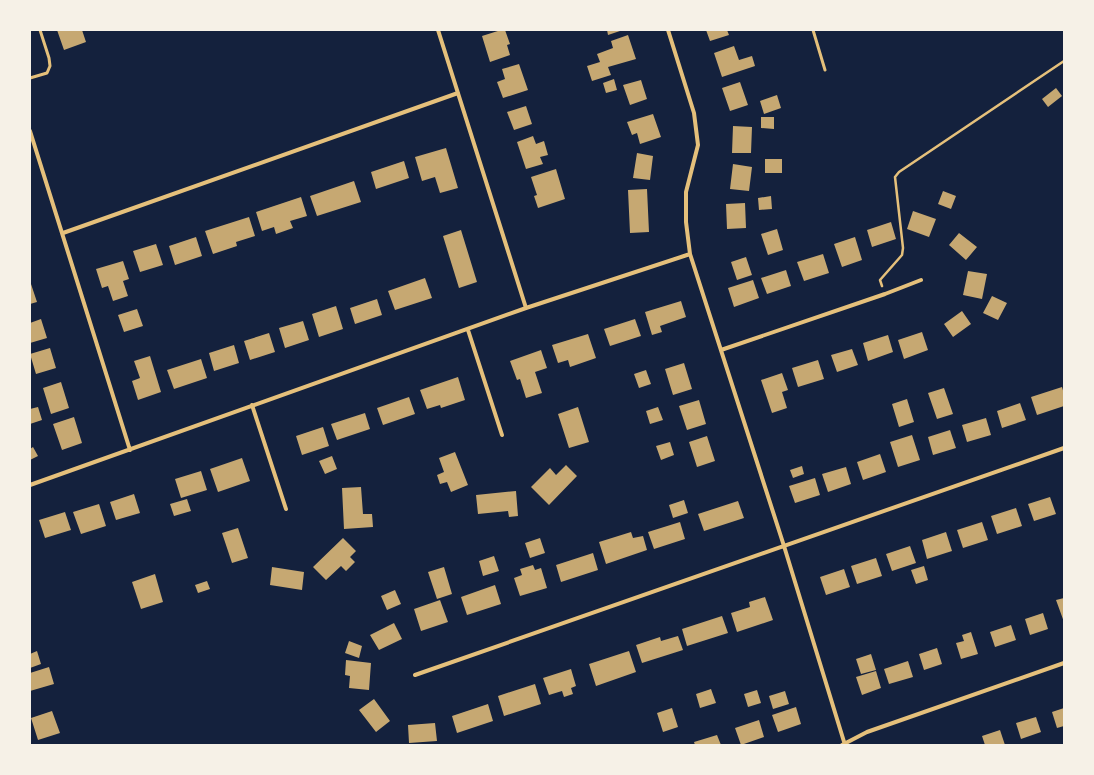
<svg xmlns="http://www.w3.org/2000/svg" width="1094" height="775" viewBox="0 0 1094 775" font-family="'Varela Round',sans-serif">
  <style>
    .building { fill: #c6a872 }
    .lines { fill: none; stroke-linecap: round; stroke-linejoin: round }
    .path { stroke: #e5c07b; stroke-width: 2.5 }
    .service { stroke: #e5c07b; stroke-width: 3 }
    .minor { stroke: #e5c07b; stroke-width: 4 }
  </style>
  <rect width="100%" height="100%" fill="#14213d"/>
  <path class="building" d="M57 30H82L86 42 64 50Z
    M501 30H505L510 44 507 45 510 55 490 62 482 36Z
    M607 30H623L608 35Z
    M706 30H727L729 35 710 41Z
    M628 35 636 59 608 67 611 75 592 81 587 66 600 62 597 54 613 48 611 41Z
    M734 46 739 60 752 56 755 66 722 77 714 53Z
    M519 64 528 90 503 98 497 82 505 79 502 69Z
    M614 79 617 90 606 93 603 83Z
    M641 80 647 99 630 105 623 85Z
    M740 82 748 105 730 111 722 88Z
    M1056 88 1062 96 1048 107 1042 99Z
    M777 95 781 108 764 114 760 101Z
    M526 106 532 124 514 130 507 112Z
    M653 114 661 137 640 144 637 133 632 135 627 122Z
    M761 117H774V129L761 128Z
    M733 126 752 127 751 153H732Z
    M533 136 536 144 544 141 548 155 540 157 543 164 526 169 517 142Z
    M446 148 458 188 440 193 435 177 422 181 415 157Z
    M637 153 653 156 650 180 633 178Z
    M765 159H782V173H765Z
    M404 161 409 178 376 189 371 172Z
    M733 164 752 167 749 191 730 189Z
    M556 169 565 199 538 208 534 196 537 195 531 177Z
    M354 181 361 202 317 216 310 196Z
    M647 189 649 232 630 233 628 190Z
    M943 191 956 196 951 209 938 204Z
    M771 196 772 209 759 210 758 198Z
    M301 197 307 216 290 221 293 228 276 234 274 227 262 231 256 212Z
    M745 203 746 228 727 229 726 204Z
    M913 211 936 219 929 237 907 229Z
    M249 217 255 236 236 242 237 246 213 254 205 231Z
    M891 222 896 239 872 247 867 230Z
    M777 229 783 250 768 255 761 234Z
    M461 230 477 282 459 288 443 236Z
    M959 233 977 247 966 260 949 245Z
    M196 237 202 256 175 265 169 246Z
    M855 237 862 260 842 267 834 244Z
    M156 244 163 265 140 272 133 251Z
    M823 254 829 273 804 281 797 262Z
    M746 257 752 275 737 280 731 262Z
    M123 261 129 279 123 281 128 296 113 301 108 286 102 288 96 269Z
    M786 270 791 286 767 294 761 278Z
    M968 271 987 274 982 299 963 295Z
    M425 278 432 298 395 310 388 291Z
    M753 280 759 298 734 307 728 288Z
    M30 281 37 302 30 304Z
    M992 296 1007 303 998 320 983 313Z
    M377 299 382 315 355 324 350 308Z
    M681 301 686 317 660 326 662 332 652 335 645 312Z
    M336 306 343 329 319 337 312 314Z
    M137 309 143 326 124 332 118 315Z
    M962 311 971 324 953 337 944 324Z
    M41 319 47 338 30 343V323Z
    M635 319 641 336 610 346 604 329Z
    M303 321 309 340 285 348 279 328Z
    M922 332 928 350 904 359 898 340Z
    M269 333 275 352 250 360 244 341Z
    M588 334 596 358 570 367 568 360 558 363 552 345Z
    M888 335 893 352 868 361 863 343Z
    M234 345 239 363 214 371 209 353Z
    M50 348 56 368 36 374 30 354Z
    M852 349 858 365 837 372 831 355Z
    M541 350 547 368 535 372 542 393 526 398 520 379 517 380 510 361Z
    M150 356 161 392 138 400 132 381 140 378 134 361Z
    M201 359 207 378 174 389 167 370Z
    M818 360 824 379 798 387 792 368Z
    M684 363 692 389 673 395 665 369Z
    M646 370 651 384 639 388 634 374Z
    M782 373 788 390 782 392 787 408 772 413 761 380Z
    M458 377 465 400 441 408 440 405 427 409 420 390Z
    M61 382 69 408 51 414 43 388Z
    M1062 387 1064 394V406L1037 415 1031 397Z
    M944 388 953 414 937 419 928 393Z
    M409 397 415 414 383 425 377 408Z
    M907 399 914 422 899 427 892 404Z
    M699 400 706 424 687 430 679 406Z
    M1020 403 1026 420 1002 428 997 411Z
    M38 407 42 420 30 424V409Z
    M578 407 589 442 569 448 558 414Z
    M658 407 663 420 650 424 646 411Z
    M365 413 370 429 337 440 331 424Z
    M74 417 82 443 62 450 53 424Z
    M986 418 991 435 967 442 962 425Z
    M323 427 329 446 302 455 296 436Z
    M950 430 956 448 933 455 928 437Z
    M912 435 920 460 898 467 890 442Z
    M707 436 715 461 697 467 689 442Z
    M670 442 674 455 661 460 656 446Z
    M33 447 38 456 30 460V449Z
    M455 452 468 485 451 492 447 482 440 484 437 475 444 472 439 458Z
    M880 454 886 472 863 480 857 462Z
    M332 456 337 469 325 474 319 461Z
    M242 458 250 481 218 492 210 469Z
    M566 465 577 476 549 505 531 487 550 468 556 475Z
    M802 466 804 474 793 478 790 470Z
    M846 467 851 484 828 492 822 474Z
    M201 471 207 490 181 498 175 479Z
    M815 478 820 495 795 503 789 486Z
    M361 487 363 514H372L373 527 344 529 342 488Z
    M516 491 518 516 509 517 508 511 478 514 476 495Z
    M134 494 140 513 116 520 110 502Z
    M1050 497 1056 514 1034 521 1028 504Z
    M187 499 191 511 174 516 170 504Z
    M684 500 688 513 673 518 669 505Z
    M738 501 744 518 704 531 698 514Z
    M99 504 106 526 81 534 73 512Z
    M1016 508 1022 526 997 534 991 516Z
    M65 512 71 530 45 538 39 520Z
    M680 522 685 539 654 549 648 532Z
    M982 522 988 540 963 548 957 530Z
    M238 528 248 558 232 563 222 533Z
    M631 532 633 538 643 536 647 550 606 564 599 542Z
    M946 532 952 551 927 559 922 540Z
    M343 538 356 551 350 557 355 562 346 571 341 566 326 580 313 567Z
    M540 538 545 553 530 558 525 543Z
    M910 546 916 563 892 571 886 554Z
    M593 553 598 570 561 582 556 565Z
    M494 556 499 571 483 576 479 561Z
    M876 558 882 576 857 584 851 566Z
    M533 565 535 570 541 568 547 588 520 596 514 578 522 575 520 569Z
    M924 566 928 580 916 584 911 570Z
    M272 567 304 572 302 590 270 585Z
    M444 567 452 594 437 599 428 572Z
    M844 569 850 587 826 595 820 577Z
    M155 574 163 602 141 609 132 582Z
    M207 581 210 589 198 593 195 585Z
    M495 585 501 604 467 615 461 597Z
    M395 590 401 604 387 610 381 596Z
    M765 597 773 620 737 632 731 613 750 607 749 602Z
    M1064 598V622L1056 600Z
    M440 600 448 622 421 631 414 609Z
    M1043 613 1048 629 1030 635 1025 619Z
    M722 616 728 633 687 646 682 629Z
    M394 623 402 639 379 650 370 635Z
    M1011 625 1016 640 995 647 990 632Z
    M971 632 978 654 961 659 956 643 964 641 962 635Z
    M678 636 683 650 642 663 636 645 660 637 661 641Z
    M349 641 362 646 359 658 345 653Z
    M937 648 942 664 924 670 919 654Z
    M37 651 41 664 30 668V654Z
    M629 651 636 672 596 686 589 664Z
    M871 654 876 670 861 674 856 659Z
    M346 660 371 663 369 690 349 688 350 676 345 675Z
    M908 661 913 677 889 684 884 669Z
    M49 667 54 684 30 691V673Z
    M571 669 576 686 571 688 573 694 564 697 562 691 549 695 543 678Z
    M876 671 881 688 862 695 856 677Z
    M535 684 541 704 504 716 498 696Z
    M711 689 716 703 700 708 696 694Z
    M757 690 761 703 748 707 744 694Z
    M785 691 789 704 773 709 769 696Z
    M374 699 390 721 376 732 359 710Z
    M488 704 493 721 457 733 452 716Z
    M796 707 801 724 778 732 772 715Z
    M672 708 678 727 663 732 657 713Z
    M1064 708V726L1057 728 1052 712Z
    M52 711 60 733 38 740 31 718Z
    M1036 717 1041 732 1021 739 1016 723Z
    M759 720 764 737 741 745 735 728Z
    M435 723 437 741 409 743 408 725Z
    M1000 730 1005 745H985L982 736Z
    M717 735 721 745H695L694 742Z"/>
  <g class="lines">
    <path class="path" d="M882 286 880 280 902 255 903 248 895 177 899 172 1064 61"/>
    <path class="service" d="M813 30 825 70
      M30 78 47 73 50 66 49 58 40 30"/>
    <path class="minor" d="M438 30 526 308
      M668 30 694 113 698 145 686 192V222L690 254 784 546 845 745
      M30 131 130 450
      M63 233 458 93
      M468 330 502 435
      M721 350 885 294 921 280
      M252 405 286 509
      M30 485 526 308 690 254
      M415 675 1064 448
      M842 745 867 732 1064 663"/>
  </g>
  <rect width="1094" height="775" fill="none" stroke="#f6f1e7" stroke-width="62"/>
</svg>
